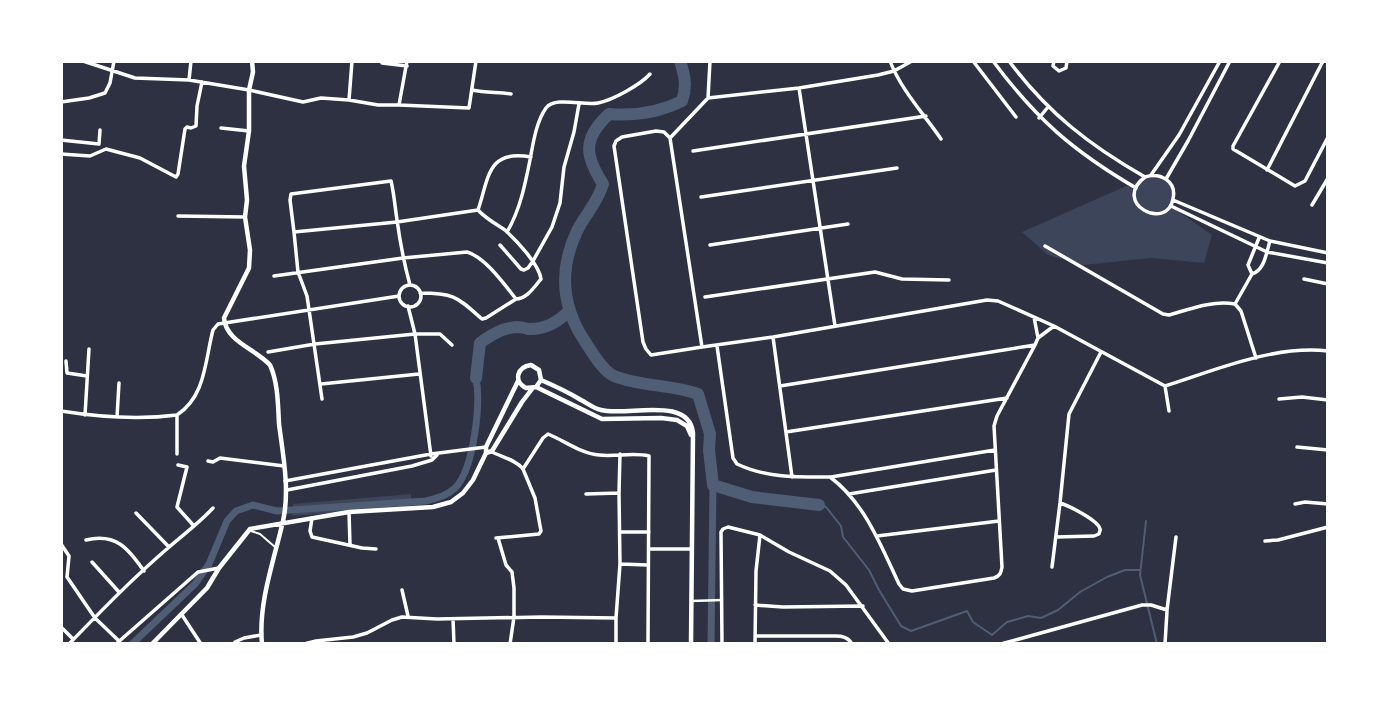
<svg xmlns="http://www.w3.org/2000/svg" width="1389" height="705" viewBox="0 0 1389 705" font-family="Karla,sans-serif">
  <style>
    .green { fill: #3c4559 }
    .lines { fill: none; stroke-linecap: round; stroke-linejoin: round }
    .stream { stroke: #4f5d75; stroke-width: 2 }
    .canal { stroke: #4f5d75; stroke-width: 7 }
    .river { stroke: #4f5d75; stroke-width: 12 }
    .service { stroke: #fff; stroke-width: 2 }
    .pedestrian { stroke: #fff; stroke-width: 2.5 }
    .minor { stroke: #fff; stroke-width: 3.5 }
    .secondary { stroke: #fff; stroke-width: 4.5 }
  </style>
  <rect width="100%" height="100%" fill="#2d3142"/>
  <path class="green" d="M1151 175 1166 179 1173 190 1171 206 1212 235 1204 263 1151 258 1083 265 1048 255 1022 232Z
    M411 494V507L292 516 293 504Z"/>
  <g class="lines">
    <path class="stream" d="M819 505 826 507 841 526 843 537 869 570 879 590 901 626 911 631 967 611 973 622 992 635 1007 622 1028 616 1041 618 1058 610 1080 592 1107 577 1125 570H1140
      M1146 521 1140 575 1157 644"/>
    <path class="canal" d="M132 644 195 584 209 564 227 521 236 511 253 505 277 511 426 501C436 498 447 496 455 488 474 469 481 403 476 378
      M711 644 713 485"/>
    <path class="river" d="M680 61C685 76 687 86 682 101 660 112 634 116 609 114 582 139 585 156 603 184 598 202 585 215 577 231 558 271 562 308 586 343 593 354 603 371 614 376 641 387 671 384 698 394L710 434 709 450 713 485 752 497 819 505
      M476 378 480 343C491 335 502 328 517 327 519 327 526 328 528 329 545 330 558 322 569 311"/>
    <path class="service" d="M251 531 260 534 275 547"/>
    <path class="pedestrian" d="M691 601 722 600"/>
    <path class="minor" d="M83 61 135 78 189 80 249 90 303 102 321 98 349 100 378 105H399L407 61
      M890 61C901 90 924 114 941 139
      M973 61 1016 117
      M993 61C1036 119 1073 151 1136 188
      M1009 61C1048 113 1089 145 1145 177 1160 172 1177 181 1173 199 1167 232 1111 203 1145 177
      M1054 61 1053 66 1059 71 1066 68 1067 61
      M1280 61 1233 146V149L1295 186 1305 181 1328 137
      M382 63 407 66
      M189 80 191 61
      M799 88 835 326
      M472 90C486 93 498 92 511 94
      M708 98 710 61
      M349 100 352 61
      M61 102 89 98 105 93 110 83 114 61
      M399 105 469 108 476 61
      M1039 118 1048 107
      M221 128 249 131
      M670 138 708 98 799 88 878 75 894 71 912 61
      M61 140 99 144 100 130
      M693 151 926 116
      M61 154 90 156 106 149 140 158 176 177 178 174 185 129 187 127 191 128 196 126 197 106 202 82
      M1267 170 1323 61
      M1151 175 1179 135 1220 61
      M1166 179 1188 141 1230 61
      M701 197 897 168
      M1173 200 1270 241 1328 253
      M1312 205 1328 178
      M1171 206 1267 252 1328 263
      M478 210C489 178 487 149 531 157
      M178 216 245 217
      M294 232 298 272 307 296 322 399
      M507 232C520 210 525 185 530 160 533 144 536 122 546 108 555 96 585 106 598 103 613 100 640 85 650 74
      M500 245 521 269 524 270 528 268 533 261 552 227 560 203 564 167 574 132 579 104
      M710 245 848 224
      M1045 246 1163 314 1169 315C1190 309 1213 300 1235 304L1241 311 1256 358
      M1252 274 1248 265 1259 238
      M274 276 403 258 467 252C485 257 504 284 516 299
      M1304 279 1328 284
      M410 285C404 263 400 242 397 220 395 207 394 193 391 181L291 194 290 200 294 232 397 222 478 210
      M399 296a11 11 0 1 1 22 0a11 11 0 1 1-22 0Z
      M420 293C455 293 457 297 482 319L486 318 516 299C527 299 535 286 541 279 539 264 516 240 505 230 496 224 485 218 478 210
      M705 297 875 272 902 279 949 280
      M1235 304 1252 274C1265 270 1266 253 1270 241
      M408 306 415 334 431 456
      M773 337 792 477
      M1038 338 1054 326
      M717 346 733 458 737 464C766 478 798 477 830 477 865 503 881 546 899 584L903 589 912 591 994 578C1000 576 1001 573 1002 567L994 426 997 416 1035 345 1038 338 1034 317
      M702 347 651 355 646 349 643 342 614 146 616 141 622 137 656 131 664 132 670 138 702 347 773 337 987 300 998 301 1054 326 1165 386 1169 411
      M268 352 315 344 415 334H440L452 345
      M66 361 67 373 87 376
      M321 384 419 374
      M780 386 1035 345
      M1165 386C1216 370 1273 345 1328 351
      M1279 399 1302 397 1328 400
      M61 411C99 417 139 420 177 415 206 396 205 360 213 330L218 324 399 296
      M85 415 89 349
      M177 415V454
      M117 417 119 383
      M786 432 1007 398
      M1297 447 1328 450
      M492 452C502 457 516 460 523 469L543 438 548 434C565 441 582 454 599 455 616 457 633 452 649 456L648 644
      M208 461 213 462 220 458 284 466
      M178 465 187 467 177 507 194 526
      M831 477 995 450
      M285 481 431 454 486 447
      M287 490 412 466 432 460 437 455
      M586 494 619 493
      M849 494 996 470
      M1295 504 1305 502 1328 504
      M349 512 350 545
      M136 513 169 547
      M312 518 310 531 312 537 362 548 376 549
      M620 532H649
      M877 536 999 521
      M1056 537 1094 536 1099 534C1099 532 1101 530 1100 529 1098 520 1069 506 1060 503
      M496 538 539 534 541 531 535 498 523 469
      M498 538 506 565 512 572 514 588V617L510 644
      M86 540C116 533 128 548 144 571
      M1265 541 1278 540 1328 527
      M61 544 69 556 67 577 95 618 119 641
      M649 549H691
      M92 562 119 592
      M620 564 648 565
      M1052 567 1060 503 1069 414 1101 352
      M402 590 408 616
      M755 605 783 607 863 606
      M182 615 201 644
      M453 619 454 644
      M61 627 73 639
      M755 636H835C842 636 848 637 852 644
      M235 642 244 638 261 635
      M69 644C101 611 133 578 168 548 183 535 199 523 213 508
      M116 644 198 572 219 568
      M304 644 316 641 353 637 367 633 392 620 402 617 437 619 541 617 616 618
      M616 644V618L620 564 619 493 620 454
      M722 644 721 532 723 529 728 527 760 535 789 552 830 571 846 585 889 644
      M755 644 756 571 760 535
      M1001 644 1142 605H1151L1167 610 1176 537
      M1165 644 1167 611"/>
    <path class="secondary" d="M252 61 253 72 249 90V131L244 166 247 200 245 217 250 250 249 268 224 318C226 342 256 349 270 365 278 382 278 405 279 424 283 455 290 490 283 521 274 561 258 603 262 644
      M541 380C555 386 568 392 581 400 587 403 593 408 601 410 626 417 689 395 693 433L691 644
      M536 387 541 380 539 370 531 365C517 367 513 381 526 388L536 387 602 419 661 418 677 420 687 426 691 435
      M486 453 492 451 522 402 532 389
      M152 644 207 588 219 568 250 529 349 512 433 507 451 502 463 493 473 480 486 453V447L518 381"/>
  </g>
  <rect width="1389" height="705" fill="none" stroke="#ffffff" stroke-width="126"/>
</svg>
